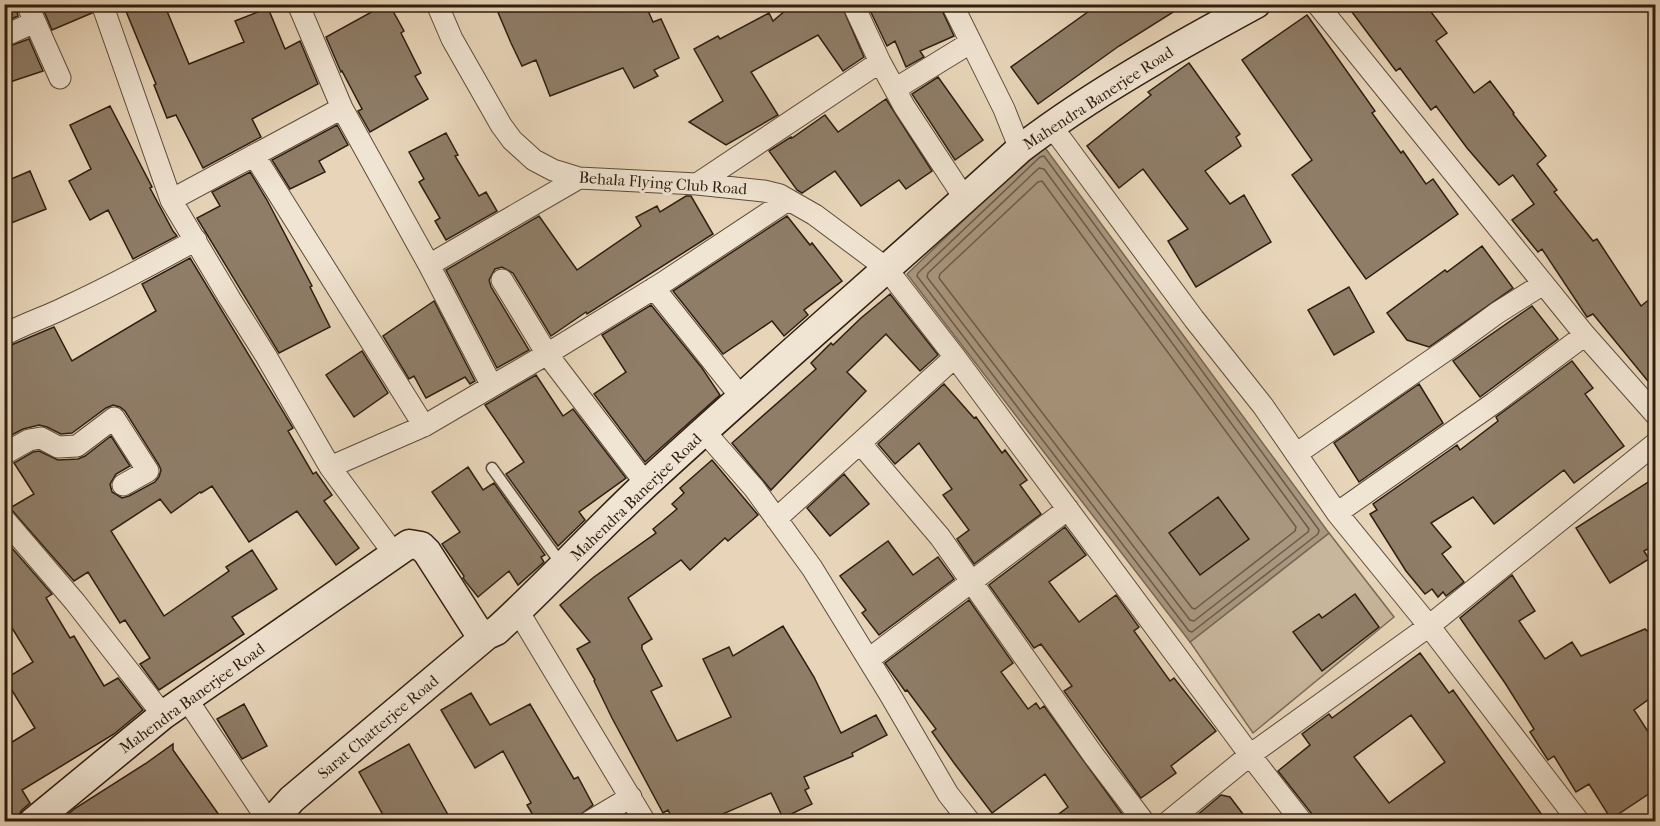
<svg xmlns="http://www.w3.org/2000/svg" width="1660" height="826" viewBox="0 0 1660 826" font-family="'IM FELL French Canon',serif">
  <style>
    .green { fill: #c8b69c; stroke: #7b6a56; stroke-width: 1.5 }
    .water { fill: #a99780; stroke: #786754; stroke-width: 1.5 }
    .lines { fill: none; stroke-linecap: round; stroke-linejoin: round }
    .shore { stroke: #6c5a48; stroke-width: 1.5 }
    .building { fill: #8f7d68; stroke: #2e1e11; stroke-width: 1.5; fill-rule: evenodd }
    .lane-casing { stroke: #5c4c3b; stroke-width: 13 }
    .street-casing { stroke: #5c4c3b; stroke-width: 23 }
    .secondary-casing { stroke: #2e1e11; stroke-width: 31 }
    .lane { stroke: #f0e4d2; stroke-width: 10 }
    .street { stroke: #f0e4d2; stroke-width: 21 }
    .secondary { stroke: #f0e4d2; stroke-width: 28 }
    .labels { text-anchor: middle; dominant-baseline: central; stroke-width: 6; stroke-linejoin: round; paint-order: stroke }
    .street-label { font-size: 16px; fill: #2e1e11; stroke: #f0e4d2 }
  </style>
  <rect width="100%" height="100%" fill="#e8d5b9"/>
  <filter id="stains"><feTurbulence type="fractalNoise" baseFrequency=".00333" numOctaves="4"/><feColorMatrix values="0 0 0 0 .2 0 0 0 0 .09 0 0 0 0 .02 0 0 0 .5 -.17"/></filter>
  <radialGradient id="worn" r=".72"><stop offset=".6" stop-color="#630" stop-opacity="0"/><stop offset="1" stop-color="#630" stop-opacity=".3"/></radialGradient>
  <path class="green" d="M1329 533 1394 617 1253 733 1190 642Z"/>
  <path class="water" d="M1043 145 1329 533 1190 642 907 274Z"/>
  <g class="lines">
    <path class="shore" d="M1044 156 1319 530 1318 534 1192 632 1189 631 917 276 918 273 1040 157Z
      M1039 168 1044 169 1309 529 1308 532 1194 621 1190 620 927 277 928 273Z
      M1042 181 1296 527 1295 531 1195 609 1192 608 939 278 940 274 1038 182Z"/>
  </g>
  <path class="building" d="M4 4H15L18 16 4 22Z
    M41 4H90L92 13 52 30Z
    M123 4H164L189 64 244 42 235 21 268 8 285 49 300 41 318 84 252 119 261 137 203 168 176 115 167 118 154 85 156 84Z
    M386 4H389L404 31 401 33 421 73 415 76 428 99 370 132 358 111 362 109 342 71 341 72 326 37Z
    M509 4H645L653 22 661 19 679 58 654 70 658 76 634 88 623 68 550 96 536 60 522 66 511 43 497 10Z
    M793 4H841L864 57 843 71 818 35 751 72 778 115 726 145 689 122 723 101 694 49 718 36 720 39 769 13 773 21Z
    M867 4H939L954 36 920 51 924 57 906 67 895 41 887 46Z
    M1099 4H1186L1119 46 1038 104 1011 67Z
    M1346 4H1425L1447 33 1436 41 1474 93 1490 81 1514 113 1513 114 1546 156 1537 164 1557 190 1554 192 1593 241 1597 239 1641 306 1656 294V391L1593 314 1587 317 1542 249 1538 252 1512 220 1534 204 1513 175 1499 185 1467 148 1436 106 1431 110 1400 68 1396 71Z
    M1307 15 1375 111 1372 113 1401 153 1403 151 1426 184 1433 179 1458 214 1366 279 1292 175 1312 160 1242 60Z
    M29 39 43 71 4 84V48Z
    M1189 63 1240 134 1236 137 1241 146 1205 171 1230 204 1244 195 1271 242 1196 287 1168 241 1188 229 1143 169 1119 188 1087 146 1151 95 1148 92Z
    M938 77 983 140 955 160 912 94Z
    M886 99 932 171 906 189 899 180 861 206 835 171 802 193 797 190 769 151 791 137 792 138 825 115 838 132Z
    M110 106 152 187 150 188 173 231 177 236 133 259 108 210 90 220 69 181 91 169 70 125Z
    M337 125 348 145 319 161 325 172 290 189 272 160Z
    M446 133 458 155 455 156 479 196 486 192 497 211 446 240 435 221 440 218 419 182 424 179 409 152Z
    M30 171 46 209 4 226V182Z
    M250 172 267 200 312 286 310 287 330 327 279 353 197 218 220 206 212 192Z
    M686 196H691L713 234 587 314 586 312 551 336 513 273 502 267 495 269 489 280 491 287 529 350 497 368 446 270 539 216 577 270 641 226 636 217 657 206 660 212Z
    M787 216 810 245 812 243 842 281 804 310 808 315 784 336 772 321 723 354 673 291Z
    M1482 246 1513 288 1429 347 1407 340 1387 313 1445 270 1447 272Z
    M190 258 293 428 288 431 313 474 316 472 332 495 324 501 359 548 336 565 297 511 249 542 212 486 201 493 200 492 171 513 160 499 111 531 164 616 229 571 226 567 252 550 277 589 232 617 244 634 159 690 140 664 150 658 125 620 120 623 88 572 74 581 10 508 34 494 14 463 33 452 39 451 58 460 78 459 85 456 111 436 130 466 116 474 110 484 112 492 122 498 129 496 155 482 159 477 161 470 159 465 125 411 120 407 113 405 106 408 72 433 61 434 47 427 39 425 23 429 4 439V348L54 327 72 361 156 311 142 284Z
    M1349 287 1374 332 1334 355 1308 310Z
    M890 294 938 355 920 371 886 334 847 372 866 391 771 490 732 443 816 369 811 363 831 343 833 345 861 318Z
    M434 301 475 381 470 384 465 377 426 398 414 376 409 379 383 336Z
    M651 305 702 368 720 395 645 462 594 394 626 372 602 335Z
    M1532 306 1558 339 1480 397 1453 361Z
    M362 351 388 393 354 417 326 375Z
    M1572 361 1593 388 1585 394 1624 446 1574 483 1564 470 1494 524 1473 497 1431 523 1451 547 1442 554 1464 582 1446 596 1443 592 1438 597 1432 589 1425 594 1406 571 1370 514 1377 510 1373 504 1457 445 1460 450 1498 421 1496 417Z
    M536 375 563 416 573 409 626 478 579 512 585 520 558 546 506 474 524 462 485 405Z
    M944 384 974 418 976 417 1002 453 1005 450 1027 480 1020 485 1041 514 974 564 957 539 969 530 943 495 952 489 919 443 895 464 878 444Z
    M1419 384 1443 423 1359 482 1334 443Z
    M712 460 758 515 728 541 725 538 690 570 681 560 628 598 652 639 642 645V649L662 686 651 691 677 741 731 717 703 659 729 647 733 656 783 626 814 677 841 733 876 715 887 735 852 753 853 756 804 777 809 788 805 790 812 804 783 818 771 793 718 816 721 822H674L668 810 663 813 612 718 594 681 595 680 577 649 590 642 560 605 594 577 656 533 653 529 677 509 672 504 684 493 680 488Z
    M468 467 483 490 494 483 545 555 541 557 544 562 518 585 509 571 478 597 466 582 463 578 464 576 442 544 460 532 432 492Z
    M844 474 869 504 830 536 807 508Z
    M1656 477V544L1644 551 1649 559 1610 583 1576 528Z
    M1218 497 1249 539 1200 575 1169 533Z
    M1065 527 1086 555 1049 582 1079 622 1116 595 1139 627 1134 631 1170 681 1174 678 1216 731 1171 766 1176 773 1141 798 1064 691 1072 686 1041 644 1034 648 989 585Z
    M4 539 52 594 46 598 70 638 74 636 104 686 118 678 143 710 114 734 22 790 30 803 22 810 18 816 17 822H4V747L35 728 5 679 33 662 4 615Z
    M888 541 913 575 938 557 954 579 879 635 862 613 866 610 840 576Z
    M1512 575 1535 611 1519 621 1545 659 1572 642 1581 656 1645 629 1656 639V694L1634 710 1656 744V789L1611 819 1589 784 1576 792 1554 756 1548 760 1546 757 1530 732 1534 729 1505 683 1460 618Z
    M1355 594 1379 627 1322 671 1293 632 1319 614 1322 618Z
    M969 600 1013 663 1001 672 1028 709 1036 703 1040 709 1044 706 1128 822H1048L1068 807 1045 774 992 813 954 763 932 732 936 729 907 690 905 691 885 663Z
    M1420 653 1449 693 1453 690 1547 822H1315L1312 814 1278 771 1310 745 1302 734 1329 714 1332 718ZM1411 715 1445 762 1389 803 1354 757Z
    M471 693 490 725 530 704 574 779 578 777 593 805 571 822H537L527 805 531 803 503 751 475 768 441 710Z
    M244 704 267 746 242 759 217 719Z
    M173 744V750L224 822H60L74 809 145 764Z
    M409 744 432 786 452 822H387L359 772Z
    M1221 795 1230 797 1249 822H1189Z"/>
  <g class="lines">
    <defs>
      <path id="lane" d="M492 468 562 565"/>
      <path id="street" d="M27 4 60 78
        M102 4 171 200 230 299 266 356 330 467 395 555
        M298 4 342 108 429 265 579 178
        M437 4 452 39 501 125 512 140 534 160 553 170 579 178 697 184 764 191 780 195 815 215 886 268 955 357 1250 755 1302 822
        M853 4 880 62 904 106 965 199
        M952 4 1004 109 1020 149
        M1317 4 1585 335 1656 415
        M4 36 35 22
        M895 89 970 43
        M1049 126 1061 139 1194 319 1263 406 1337 513 1429 626 1579 822
        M254 155 424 426
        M697 184 880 62
        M171 200 342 108
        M429 265 492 386
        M502 280 547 354 646 484
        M654 288 741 397
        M4 335C25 323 47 317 68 306 112 286 154 263 196 240
        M704 431 754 488 812 568 889 693 948 794 970 822
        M860 443 940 537 1094 756 1144 822
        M4 454 29 440 41 438 58 447 77 446 114 418 148 471 123 485
        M1296 454 1452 346 1497 313 1543 284
        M330 467 424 426 547 354 661 284 788 200
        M1337 513 1494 403 1585 335
        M4 519 75 602 163 715
        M776 519 955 357
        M518 611 645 822
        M869 659 1068 509
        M186 698 269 822
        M589 822 631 797
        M1168 822 1250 755 1429 626 1656 443"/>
      <path id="secondary" d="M33 822 163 715 409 544 421 546 427 552 477 630 487 635 496 631C549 583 596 530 648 482 771 369 897 261 1020 149 1093 93 1175 48 1256 4
        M271 822 292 799 487 635"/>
    </defs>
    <use href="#lane" class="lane-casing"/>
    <use href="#street" class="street-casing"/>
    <use href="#secondary" class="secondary-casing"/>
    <use href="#lane" class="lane"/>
    <use href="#street" class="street"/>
    <use href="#secondary" class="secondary"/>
  </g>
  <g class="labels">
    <g class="street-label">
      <text transform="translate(1098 98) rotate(-33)">Mahendra Banerjee Road</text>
      <text transform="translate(663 183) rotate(4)">Behala Flying Club Road</text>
      <text transform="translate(636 497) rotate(-44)">Mahendra Banerjee Road</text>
      <text transform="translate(192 698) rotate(-36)">Mahendra Banerjee Road</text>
      <text transform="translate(378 727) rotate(-40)">Sarat Chatterjee Road</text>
    </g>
  </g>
  <rect width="1660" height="826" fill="none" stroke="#e8d5b9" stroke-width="24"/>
  <rect x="6" y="6" width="1648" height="814" fill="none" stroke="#2e1e11" stroke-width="3"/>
  <rect x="12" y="12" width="1636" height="802" fill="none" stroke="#2e1e11" stroke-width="1.5"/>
  <rect width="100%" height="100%" filter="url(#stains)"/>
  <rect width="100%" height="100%" fill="url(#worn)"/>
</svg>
